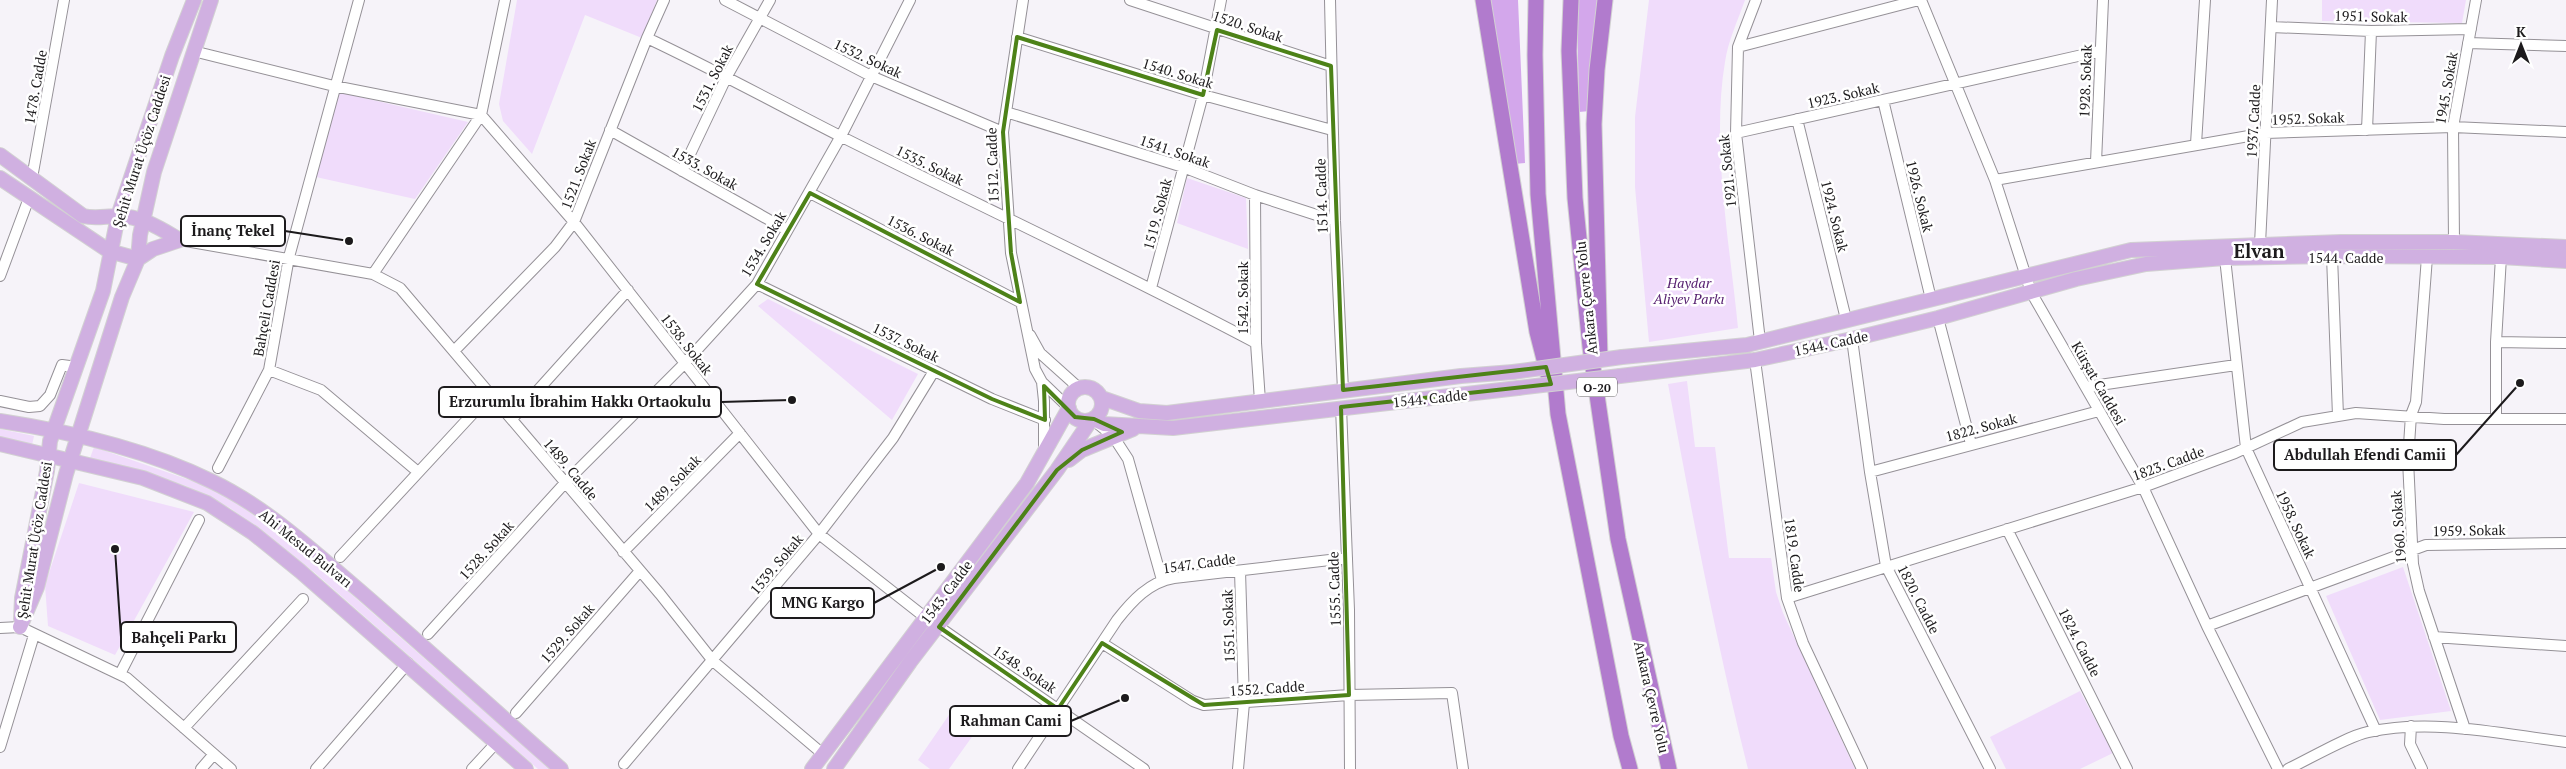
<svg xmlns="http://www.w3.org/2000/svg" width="2566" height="769" viewBox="0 0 2566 769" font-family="'PT Serif',serif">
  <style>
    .green { fill: #f0dcfb }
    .forest { fill: #d3a7eb }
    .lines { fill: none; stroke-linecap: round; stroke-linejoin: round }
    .minor-casing { stroke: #959197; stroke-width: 12 }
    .major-casing { stroke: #d2d1d2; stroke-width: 16 }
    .highway-casing { stroke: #d2d1d2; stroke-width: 17 }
    .minor { stroke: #fff; stroke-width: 10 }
    .major { stroke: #d0b0e1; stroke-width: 14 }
    .highway { stroke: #b17bcd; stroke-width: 15 }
    .major-bridge-casing { stroke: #d2d1d2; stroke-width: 16; stroke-linecap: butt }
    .major-bridge { stroke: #d0b0e1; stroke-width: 14 }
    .marked { fill: none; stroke: #4d8218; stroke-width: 4; stroke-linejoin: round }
    .labels { text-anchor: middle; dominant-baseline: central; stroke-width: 5; stroke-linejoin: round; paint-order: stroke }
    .shield { fill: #fff; stroke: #605f60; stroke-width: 1 }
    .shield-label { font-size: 12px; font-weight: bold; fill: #1c1a1c }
    .street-label { font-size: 14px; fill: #1c1a1c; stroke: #fff }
    .park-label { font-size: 14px; font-style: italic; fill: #582271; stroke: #fff }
    .district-label { font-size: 19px; font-weight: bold; fill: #1c1a1c; stroke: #fff }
    .leader { fill: none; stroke: #1c1a1c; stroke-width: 2 }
    .callout-dot { fill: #1c1a1c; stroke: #fff; stroke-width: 2 }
    .callout { fill: #fff; stroke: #1c1a1c; stroke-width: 2 }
    .callout-label { font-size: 15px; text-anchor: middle; font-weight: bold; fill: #1c1a1c }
  </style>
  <rect width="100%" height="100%" fill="#f6f3f9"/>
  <path class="green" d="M517 0H657L642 38 585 15 532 154 503 121 499 104Z
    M1649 0H1745C1738 20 1728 41 1725 62 1711 145 1730 245 1738 328L1649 342 1635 187V117Z
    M2322 0H2466L2462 23 2322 21Z
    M338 92 468 122 415 199 316 177Z
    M1187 178 1246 198 1248 249 1177 223Z
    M768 299 918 374 892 420 758 306Z
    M1687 381 1695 447H1715L1729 558H1771L1776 592 1783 613 1855 769H1748C1716 642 1692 513 1668 384Z
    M0 429 34 436 32 445 0 438Z
    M94 447 210 487 243 507 317 564 550 769H538L314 572 230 508 186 486 90 458Z
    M79 483 194 512 115 655 48 626 45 585Z
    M2403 567 2451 711 2380 720 2326 596Z
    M2080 691 2113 753 2080 769H2006L1990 737Z
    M953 709 979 727 949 769H930L918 760Z"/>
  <path class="forest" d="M1488 0H1518L1525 163 1514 164Z
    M1577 0H1600L1590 111 1579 112Z"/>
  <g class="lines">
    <defs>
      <path id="minor" d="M725 0 871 76 1003 132
        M1023 0 1003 132 1011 253 1035 369 1042 382 1068 407
        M1130 0 1331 66
        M1330 0 1335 221 1343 390
        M1756 0 1738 47 1736 133 1760 341
        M1921 0 1995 180 2031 292 2143 487 2207 626 2278 769
        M2271 27 2371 31 2471 29
        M1017 37 1203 95 1332 130
        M647 38C713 69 777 104 842 137 980 206 1120 271 1256 343
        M2468 43 2566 46
        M1738 47 1919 0
        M193 51 334 86 481 115 574 222 819 534 926 618
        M1883 100 1931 299
        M1006 112 1183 167 1255 195 1335 221
        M1797 119 1846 319
        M610 130 787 230
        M2367 130 2371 31
        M1736 133 2100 51
        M2196 144 2205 0
        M2096 162 2103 0
        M682 171 727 76 770 0
        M32 178 64 0
        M1995 180 2266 133 2453 127 2566 132
        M810 193 1020 302
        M1255 195 1256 343 1260 401
        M180 240 373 274 400 288 660 594 713 661 824 755
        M2454 242 2453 127 2476 0
        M2260 244 2272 0
        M2332 256 2338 416
        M2427 257 2416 402 2411 415 2408 460 2413 564 2419 591 2465 729
        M2225 258 2246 448 2376 731
        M373 274 481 115 505 0
        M0 276 29 198
        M757 284 992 399 1045 420
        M1151 288 1203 95 1221 0
        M1938 318 1971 444
        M1030 335 1040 353 1079 388
        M1852 339 1870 472 1886 566 1990 769
        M2496 342 2566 343
        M454 351 555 247 574 222 647 38 664 0
        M1755 360 1787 598 1803 643 1862 769
        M269 370 321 390 418 472
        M1042 382 1044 401V450
        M2086 387 2236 365
        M0 401 29 407 40 406 50 395 62 365 77 367
        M1341 407 1349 610 1350 769
        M512 419 628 290
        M2496 419V342L2501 257
        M1097 423 1113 436 1128 459 1162 580
        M218 468 269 370 289 257 359 0
        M1870 472 2099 411
        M2007 529 2127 769
        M623 552 740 433
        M340 557 490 395
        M1787 598 2143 487 2235 453 2302 422 2356 413 2444 419H2566
        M2207 626 2426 545 2566 543
        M939 627 1144 769
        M0 628 20 627 127 678 231 769
        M428 634 564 484 685 363 757 284 841 136 910 0
        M2434 637 2566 646
        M1102 643 1193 701 1204 705 1349 695 1452 693 1463 769
        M120 674 199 520
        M516 713 639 572
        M2411 726 2410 744 2422 769
        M184 728 303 599
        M0 747 34 635
        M624 764 819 534 893 438 934 371
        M201 769 214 754
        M316 769 408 663
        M472 769 496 743
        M1018 769 1117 620C1132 601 1149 582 1174 578L1347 558
        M1238 769 1244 703 1240 571
        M2288 769C2309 759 2348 736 2368 732 2433 718 2501 734 2566 742"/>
      <path id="major" d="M0 155 83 216C96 219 105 216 118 216 142 216 161 229 180 240
        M0 178 109 251 138 259 153 249 180 240
        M1622 357 1747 345 2131 250 2341 242H2454L2566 247
        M1620 376 1755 360 1852 339 1938 318 2076 279 2146 264 2225 258 2332 256 2501 257 2566 261
        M1068 404a17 17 0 1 1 34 0a17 17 0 1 1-34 0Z
        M1102 398 1139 411 1167 413 1461 376 1513 372
        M1093 419 1104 424 1173 428 1518 388
        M0 421C72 432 145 449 211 481 266 507 313 551 360 591 428 650 494 710 561 769
        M0 444 143 478 207 503 253 533 300 571 526 769
        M1069 460 1082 450 1133 429
        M21 619 22 598 47 471 50 441 103 291 118 216 172 56 194 0
        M20 627 37 587 66 474 122 297 138 259 140 235 154 172 211 0
        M812 769 1027 483 1069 408
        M834 769 910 662 1057 470 1091 420"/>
      <path id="highway" d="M1483 0 1537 332 1548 375
        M1536 0 1535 55 1538 194 1558 414 1621 736 1630 769
        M1571 0 1569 51 1575 198 1590 347 1618 539 1669 769
        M1600 358 1594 124 1597 70 1605 0"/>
    </defs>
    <use href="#minor" class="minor-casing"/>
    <use href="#major" class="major-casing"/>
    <use href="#highway" class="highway-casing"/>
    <use href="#minor" class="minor"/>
    <use href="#major" class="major"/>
    <use href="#highway" class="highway"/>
    <defs>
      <path id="major-bridge" d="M1513 372 1622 357
        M1518 388 1620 376"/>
    </defs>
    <use href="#major-bridge" class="major-bridge-casing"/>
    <use href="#major-bridge" class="major-bridge"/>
  </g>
  <path class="marked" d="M1217 30 1331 66 1343 390 1546 367 1551 384 1341 407 1349 695 1204 705 1102 643 1058 709 939 627 1057 470 1082 450 1122 432 1094 419 1075 417 1044 386 1045 420 992 399 757 284 810 193 1020 302 1011 253 1003 132 1017 37 1203 95Z"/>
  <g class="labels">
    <rect class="shield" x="1577" y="377.5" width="40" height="19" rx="4"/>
    <g class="shield-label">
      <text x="1597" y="387">O-20</text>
    </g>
    <g class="street-label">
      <text transform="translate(2371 16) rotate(1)">1951. Sokak</text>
      <text transform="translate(1248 26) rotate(18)">1520. Sokak</text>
      <text transform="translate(868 58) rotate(25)">1532. Sokak</text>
      <text transform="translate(1178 73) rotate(17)">1540. Sokak</text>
      <text transform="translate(712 78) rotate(-63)">1531. Sokak</text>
      <text transform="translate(2085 81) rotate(-88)">1928. Sokak</text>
      <text transform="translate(35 87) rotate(-80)">1478. Cadde</text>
      <text transform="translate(2446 88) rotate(-80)">1945. Sokak</text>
      <text transform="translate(1843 95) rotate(-13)">1923. Sokak</text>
      <text transform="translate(2308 118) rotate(-2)">1952. Sokak</text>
      <text transform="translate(2253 121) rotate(-87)">1937. Cadde</text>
      <text transform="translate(141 151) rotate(-72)">Şehit Murat Üçöz Caddesi</text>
      <text transform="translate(1175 151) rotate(19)">1541. Sokak</text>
      <text transform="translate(930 165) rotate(26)">1535. Sokak</text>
      <text transform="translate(992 165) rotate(-92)">1512. Cadde</text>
      <text transform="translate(705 168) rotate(29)">1533. Sokak</text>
      <text transform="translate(1727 171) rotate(-96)">1921. Sokak</text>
      <text transform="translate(578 174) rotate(-69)">1521. Sokak</text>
      <text transform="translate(1321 196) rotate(-92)">1514. Cadde</text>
      <text transform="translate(1920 196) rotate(76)">1926. Sokak</text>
      <text transform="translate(1157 214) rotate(-75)">1519. Sokak</text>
      <text transform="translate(1835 216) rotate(76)">1924. Sokak</text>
      <text transform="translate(921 235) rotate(27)">1536. Sokak</text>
      <text transform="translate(763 244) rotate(-59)">1534. Sokak</text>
      <text x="2346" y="257">1544. Cadde</text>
      <text transform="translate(1242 298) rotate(-90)">1542. Sokak</text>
      <text transform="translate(1586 298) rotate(-96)">Ankara Çevre Yolu</text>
      <text transform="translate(266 308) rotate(-80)">Bahçeli Caddesi</text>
      <text transform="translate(906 342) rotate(26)">1537. Sokak</text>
      <text transform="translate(1831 343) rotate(-12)">1544. Cadde</text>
      <text transform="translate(687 344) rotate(52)">1538. Sokak</text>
      <text transform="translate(2099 383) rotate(60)">Kürşat Caddesi</text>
      <text transform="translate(1430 398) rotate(-6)">1544. Cadde</text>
      <text transform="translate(1981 427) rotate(-15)">1822. Sokak</text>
      <text transform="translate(2168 463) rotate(-20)">1823. Cadde</text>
      <text transform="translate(571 469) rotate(50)">1489. Cadde</text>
      <text transform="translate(672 483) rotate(-45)">1489. Sokak</text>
      <text transform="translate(2296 524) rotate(65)">1958. Sokak</text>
      <text transform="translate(2398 527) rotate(-94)">1960. Sokak</text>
      <text transform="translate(2469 530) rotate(-1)">1959. Sokak</text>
      <text transform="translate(34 540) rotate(-81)">Şehit Murat Üçöz Caddesi</text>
      <text transform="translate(306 548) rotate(39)">Ahi Mesud Bulvarı</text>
      <text transform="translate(486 550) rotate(-48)">1528. Sokak</text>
      <text transform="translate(1795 555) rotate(82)">1819. Cadde</text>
      <text transform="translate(1199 563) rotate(-8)">1547. Cadde</text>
      <text transform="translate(776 564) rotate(-50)">1539. Sokak</text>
      <text transform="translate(1334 589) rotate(-92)">1555. Cadde</text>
      <text transform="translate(946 592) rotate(-53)">1543. Cadde</text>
      <text transform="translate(1919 599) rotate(63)">1820. Cadde</text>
      <text transform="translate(1228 626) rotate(-92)">1551. Sokak</text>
      <text transform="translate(567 633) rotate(-49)">1529. Sokak</text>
      <text transform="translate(2080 642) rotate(63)">1824. Cadde</text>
      <text transform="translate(1025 669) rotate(34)">1548. Sokak</text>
      <text transform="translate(1267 688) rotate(-4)">1552. Cadde</text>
      <text transform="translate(1652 697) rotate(77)">Ankara Çevre Yolu</text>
    </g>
    <g class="park-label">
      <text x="1689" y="282">Haydar<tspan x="1689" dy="16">Aliyev Parkı</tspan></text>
    </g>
    <g class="district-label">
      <text x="2259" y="250">Elvan</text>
    </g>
  </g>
  <path class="leader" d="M349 241L285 231M792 400L721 402M2520 383L2456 455M941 567L874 603M115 549L121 637M1125 698L1071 721"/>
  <g class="callout-dot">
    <circle cx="349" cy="241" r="5"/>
    <circle cx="792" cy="400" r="5"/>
    <circle cx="2520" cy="383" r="5"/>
    <circle cx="941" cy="567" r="5"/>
    <circle cx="115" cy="549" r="5"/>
    <circle cx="1125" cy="698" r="5"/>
  </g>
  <g class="callout">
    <rect x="181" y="216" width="104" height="30" rx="5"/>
    <rect x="439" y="387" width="282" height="30" rx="5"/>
    <rect x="2274" y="440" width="182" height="30" rx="5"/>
    <rect x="771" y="588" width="103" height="30" rx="5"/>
    <rect x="121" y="622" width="115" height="30" rx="5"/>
    <rect x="950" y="706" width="121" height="30" rx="5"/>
  </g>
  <g class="callout-label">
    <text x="233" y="236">İnanç Tekel</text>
    <text x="580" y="407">Erzurumlu İbrahim Hakkı Ortaokulu</text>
    <text x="2365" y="460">Abdullah Efendi Camii</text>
    <text x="823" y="608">MNG Kargo</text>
    <text x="179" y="643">Bahçeli Parkı</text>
    <text x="1011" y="726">Rahman Cami</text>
  </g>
  <g transform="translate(2521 45)" stroke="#ffffff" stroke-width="4" paint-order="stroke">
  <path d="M0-4L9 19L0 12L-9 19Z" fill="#1c1a1c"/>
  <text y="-8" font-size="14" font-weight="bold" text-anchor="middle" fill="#1c1a1c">K</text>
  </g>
</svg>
